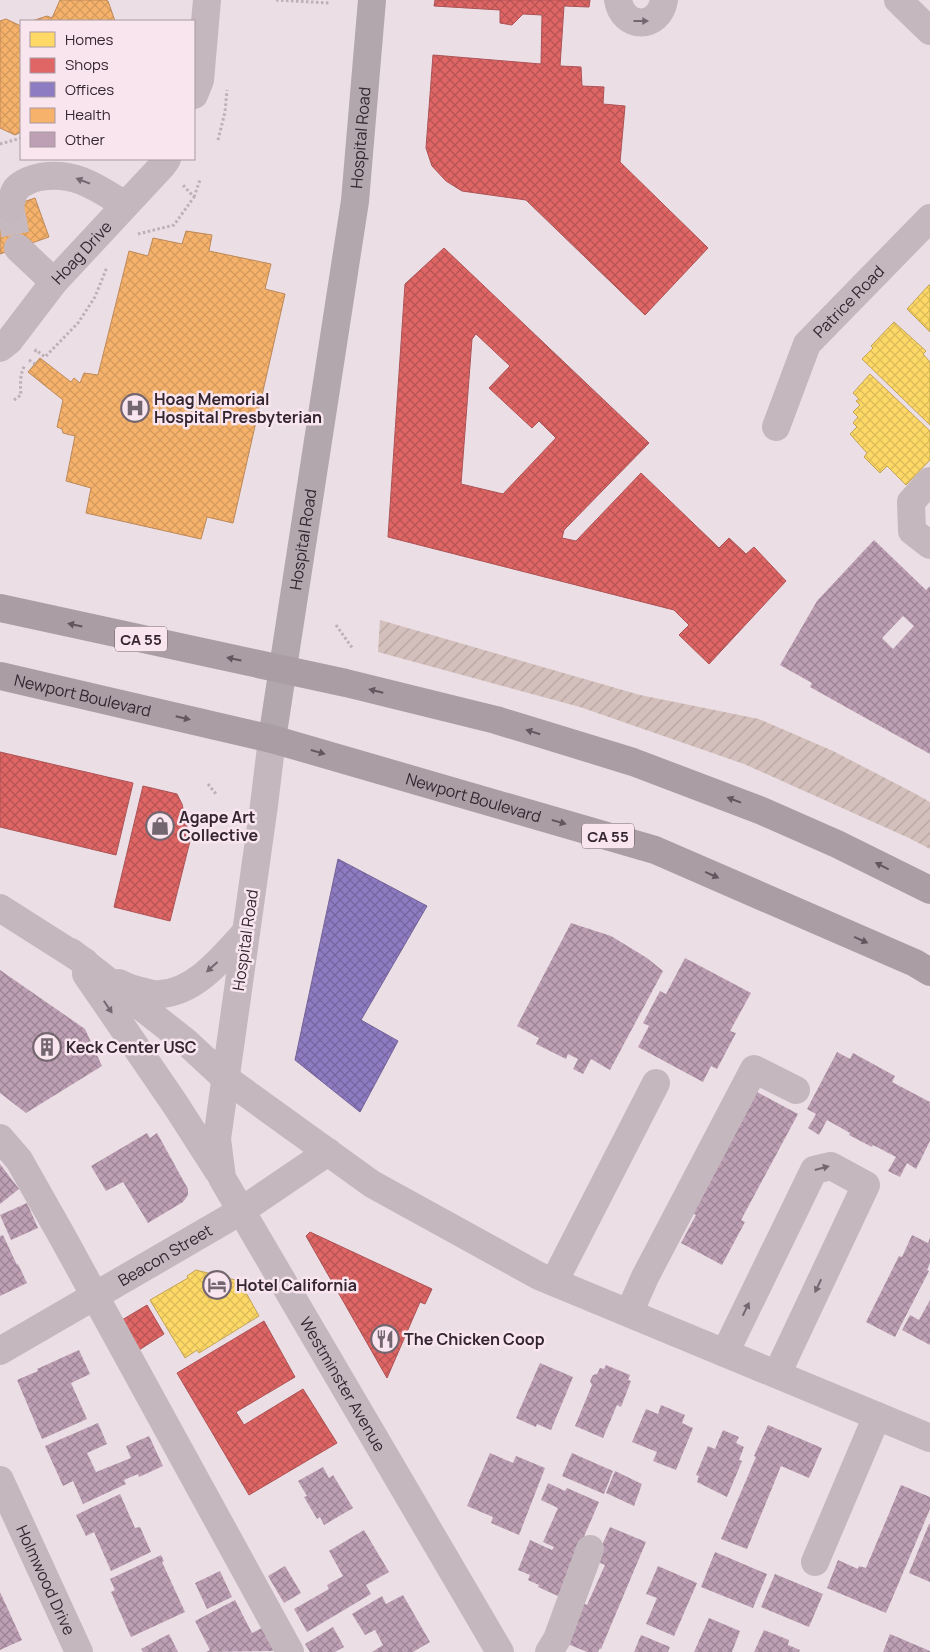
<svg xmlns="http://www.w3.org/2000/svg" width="930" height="1652" viewBox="0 0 930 1652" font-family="Manrope,sans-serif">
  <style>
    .garden { fill: url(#garden-furrows) }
    .homes { fill: url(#homes-cross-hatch); stroke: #c2a356 }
    .shops { fill: url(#shops-cross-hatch); stroke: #ac5356; fill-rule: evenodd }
    .offices { fill: url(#offices-cross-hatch); stroke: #736297 }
    .health { fill: url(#health-cross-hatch); stroke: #bc8859 }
    .building { fill: url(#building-cross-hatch); fill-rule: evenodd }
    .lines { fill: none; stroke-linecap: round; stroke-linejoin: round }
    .minor-tunnel { stroke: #c6b9c0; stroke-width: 28; stroke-dasharray: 28 14; stroke-linecap: butt }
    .path { stroke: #bdb0b7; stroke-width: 3; stroke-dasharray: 2.5 2.5; stroke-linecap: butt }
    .minor { stroke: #c4b7be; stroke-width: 28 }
    .major { stroke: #b2a7ad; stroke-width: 28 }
    .highway { stroke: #aa9ea4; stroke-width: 28 }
    .oneway { fill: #756770 }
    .oneway2 { fill: #63565e }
    .labels { text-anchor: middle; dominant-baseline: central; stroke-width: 5; stroke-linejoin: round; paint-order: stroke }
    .shield { fill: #f8e5ee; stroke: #6f5f69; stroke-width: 1 }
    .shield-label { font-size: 15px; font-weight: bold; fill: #342630 }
    .street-label { font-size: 16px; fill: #342630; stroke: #f8e5ee }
    .poi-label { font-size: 16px; font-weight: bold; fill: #342630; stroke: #f8e5ee; text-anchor: start }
  </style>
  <defs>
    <pattern id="garden-furrows" width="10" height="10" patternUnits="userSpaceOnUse" patternTransform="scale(1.25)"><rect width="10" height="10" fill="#d3bfbb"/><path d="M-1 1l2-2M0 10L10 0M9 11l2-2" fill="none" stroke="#b6a4a1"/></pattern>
    <pattern id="homes-cross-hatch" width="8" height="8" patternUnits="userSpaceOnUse" patternTransform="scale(1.25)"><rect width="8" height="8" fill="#ffd966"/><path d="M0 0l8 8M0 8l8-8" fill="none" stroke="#dbba59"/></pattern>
    <pattern id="shops-cross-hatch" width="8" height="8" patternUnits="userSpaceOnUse" patternTransform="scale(1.25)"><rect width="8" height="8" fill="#e06666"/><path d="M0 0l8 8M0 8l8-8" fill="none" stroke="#b65454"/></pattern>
    <pattern id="offices-cross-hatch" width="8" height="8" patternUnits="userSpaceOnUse" patternTransform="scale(1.25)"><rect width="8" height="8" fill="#8e7cc3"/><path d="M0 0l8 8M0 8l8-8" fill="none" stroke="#75659f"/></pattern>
    <pattern id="health-cross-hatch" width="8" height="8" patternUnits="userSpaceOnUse" patternTransform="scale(1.25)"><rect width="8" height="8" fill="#f6b26b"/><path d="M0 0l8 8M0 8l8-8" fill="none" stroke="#d4995d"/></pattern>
    <pattern id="building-cross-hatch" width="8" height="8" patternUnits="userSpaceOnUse" patternTransform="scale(1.25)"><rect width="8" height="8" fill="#bea0b5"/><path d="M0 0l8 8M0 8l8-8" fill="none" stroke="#9b8294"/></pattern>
  </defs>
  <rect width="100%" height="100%" fill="#ebdee4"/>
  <path class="garden" d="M380 620 640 695 759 719 833 751 914 793 930 802V849L909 838 744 764 580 707 378 652Z"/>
  <path class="homes" d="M929 285H930V332L907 309Z
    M894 322 926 351 923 354 930 362V425L862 359 873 348 871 346Z
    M870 374 930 431V460L906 485 887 466 880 473 864 457 867 453 850 434 857 427 853 423 858 417 853 412 860 405 856 401 859 399 853 393Z
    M196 1270 243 1282 247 1290 245 1291 259 1316 199 1353 197 1350 185 1358 150 1300 188 1278 187 1276Z"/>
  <path class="shops" d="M435 0H590L589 7 564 6 560 66 581 67 582 86 604 87 603 104 625 106 620 162 708 248 645 315 526 200 462 191 446 181 432 166 426 148 433 55 541 64 542 15 523 14 512 25 500 23V10L434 6Z
    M444 248 649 443 564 530 562 538 576 541 641 473 719 548 729 538 746 554 754 547 786 581 709 664 679 635 689 625 674 610 388 537 405 284ZM476 334 510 366 489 388 532 428 539 421 556 438 503 494 461 484 472 339Z
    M0 752 133 783 116 855 0 827Z
    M143 786 177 794 182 804 190 841 170 921 114 907Z
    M310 1232 432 1289 425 1304 420 1302 387 1378 306 1236Z
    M147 1305 164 1334 139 1350 122 1320Z
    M264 1321 295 1377 236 1412 244 1425 303 1389 337 1443 249 1495 177 1373Z"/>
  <path class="offices" d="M338 859 427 906 361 1020 398 1041 360 1112 295 1060Z"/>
  <path class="health" d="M60 0H105L108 1 115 21H32L47 16 52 18Z
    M6 19 21 26V132L15 135 0 128V21Z
    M35 198 49 237 0 254V210Z
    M186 231 212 235 209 251 271 264 265 289 285 294 233 523 207 517 201 539 86 513 91 488 66 481 75 436 63 433 62 429 57 427 63 400 28 372 40 358 71 382 74 378 80 383 84 373 98 375 129 251 148 256 153 238 182 244Z"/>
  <path class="building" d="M874 540 926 590 930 586V754L810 687 812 683 780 665 817 601ZM903 616 914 626 893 649 882 638Z
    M571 923 611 936 647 958 663 971 610 1070 591 1059 583 1074 573 1069 578 1059 568 1054 566 1059 536 1044 539 1038 517 1026Z
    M685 958 751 993 730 1031 736 1033 717 1069 711 1066 703 1082 638 1047 649 1026 643 1023 660 991 666 994Z
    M0 970 85 1029 102 1066 26 1113 0 1093Z
    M837 1052 850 1059 853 1053 895 1076 892 1082 930 1102V1141L916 1169 907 1163 900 1177 888 1171 896 1157 873 1145 872 1147 849 1135 850 1133 827 1120 819 1135 808 1128 816 1114 807 1109Z
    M755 1091 798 1114 741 1220 745 1222 722 1265 681 1243 696 1215 691 1212Z
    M147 1133 150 1138 157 1133 188 1189V1195L183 1202 148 1223 123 1182 106 1191 91 1166Z
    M0 1164 19 1189 0 1204Z
    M27 1203 38 1228 11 1240 0 1215Z
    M3 1235 17 1265 18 1264 27 1283 0 1296V1236Z
    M912 1235 928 1243 930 1238V1263L927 1270 929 1271 895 1337 866 1322 899 1256 902 1257Z
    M930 1300V1345L902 1330 910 1315 919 1320Z
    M79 1350 90 1374 71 1383 87 1419 42 1439 17 1380 38 1371 37 1369Z
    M540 1363 573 1377 551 1430 537 1424 536 1427 516 1418Z
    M606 1365 630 1375 628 1380 631 1381 621 1407 617 1405 603 1438 575 1426 592 1385 590 1381 593 1375 597 1374 600 1368 604 1369Z
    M661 1405 685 1415 682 1423 693 1428 676 1470 653 1461 657 1452 632 1442 646 1409 658 1414Z
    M98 1423 107 1444 87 1453 96 1472 131 1458 126 1446 149 1436 163 1466 139 1477 138 1474 124 1480 126 1484 83 1504 73 1481 63 1486 45 1446Z
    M768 1425 822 1448 809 1478 781 1466 747 1549 721 1539 756 1457 754 1456Z
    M723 1430 739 1437 736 1443 744 1447 739 1460 742 1461 727 1497 697 1482 699 1476 696 1475 708 1446 715 1449Z
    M490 1453 513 1463 516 1456 545 1468 519 1535 491 1523 493 1517 467 1506Z
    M572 1453 613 1471 604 1494 562 1476Z
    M323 1467 329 1478 333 1475 353 1508 324 1525 320 1517 317 1519 304 1497 307 1496 298 1481Z
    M615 1471 642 1484 634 1506 606 1493Z
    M548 1483 565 1491 567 1488 599 1502 558 1596 538 1587 539 1585 528 1580 530 1575 518 1570 530 1540 552 1550 554 1547 543 1542 558 1508 541 1500Z
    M901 1485 930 1497V1509L886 1613 827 1588 838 1560 858 1569 859 1566 866 1568Z
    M120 1494 135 1528 140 1527 151 1552 111 1571 94 1532 86 1536 76 1515Z
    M929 1524H930V1582L909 1573Z
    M610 1527 646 1542 601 1649 600 1648 598 1652H587L563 1642 578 1601 587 1605 605 1565 595 1561Z
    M364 1530 389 1572 366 1585 371 1594 307 1632 294 1609 329 1589 327 1585 343 1576 329 1551Z
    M715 1552 767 1574 753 1608 701 1587Z
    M161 1555 164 1561 162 1562 185 1612 131 1637 111 1592 115 1590 110 1579Z
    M285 1566 301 1593 284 1603 268 1576Z
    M658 1566 697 1583 674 1636 646 1624 657 1598 646 1594Z
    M220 1571 232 1597 207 1609 195 1583Z
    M775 1574 823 1594 809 1627 761 1607Z
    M0 1592 22 1640 0 1650Z
    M403 1595 430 1642 413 1652H372L383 1645 375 1630 365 1635 352 1614 382 1596 386 1604Z
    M235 1600 252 1633 262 1628 274 1651 206 1652 210 1650 195 1621Z
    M709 1618 740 1631 732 1652H694Z
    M333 1627 344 1647 335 1652H310L305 1644Z
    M764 1630 789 1640 788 1645 800 1650 799 1652H754Z
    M169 1634 178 1652H143L141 1649Z
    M890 1634 930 1651V1652H883Z
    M641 1635 670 1647 668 1652H634Z"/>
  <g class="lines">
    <path class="minor-tunnel" d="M10 207 18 248"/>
    <path class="path" d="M276 0 329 3
      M218 140 225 112 227 90
      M0 144 21 138
      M194 197 200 180
      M138 234 174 225 194 197 182 184
      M35 352 36 350 45 357 78 323 95 297 107 267
      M29 360 35 364
      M14 400 21 395C20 385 20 373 25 365
      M336 625 353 649
      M208 784 216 794"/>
    <g class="minor">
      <path d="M618 0C623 30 659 30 664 0"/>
      <path d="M898 0 930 31"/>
      <path d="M194 95 200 80 207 0"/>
      <path d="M10 207C11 202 13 193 16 189 21 183 33 178 40 177 75 171 96 187 125 205"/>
      <path d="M18 248 54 282"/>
      <path id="s1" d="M0 348 9 341 54 282 162 166 167 159"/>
      <path id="s2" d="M776 427 807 344 930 218"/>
      <path d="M930 481 911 502 912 531 930 545"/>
      <path id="s3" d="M272 739 264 805 217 1139 222 1178 500 1652"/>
      <path d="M0 908 85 962"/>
      <path d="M71 952 185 1041 225 1078 372 1184 539 1276 930 1438"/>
      <path d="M86 974 175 1104 218 1171"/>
      <path d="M119 983C128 988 135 990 145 992 149 993 155 995 160 994 196 992 223 957 246 932"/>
      <path d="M0 1138 19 1160 62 1236 290 1652"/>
      <path d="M554 1282 656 1083"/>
      <path d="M629 1313 645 1277 754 1069 796 1090"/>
      <path id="s4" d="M0 1351 241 1211 328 1152"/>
      <path d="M725 1353 814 1170 831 1166 866 1185 777 1374"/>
      <path id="s5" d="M0 1480 79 1652"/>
      <path d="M815 1562 877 1416"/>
      <path d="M549 1652 557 1639 590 1549"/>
    </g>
    <path class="major" id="s6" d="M272 739 355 201 372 0"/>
    <g class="highway">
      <path d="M0 608 346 683 496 720 633 762 762 811 837 844 930 890"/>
      <path id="s7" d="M0 676 272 739 655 850 915 963 930 972"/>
    </g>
  </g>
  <defs><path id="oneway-solid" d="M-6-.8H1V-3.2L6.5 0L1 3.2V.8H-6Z" transform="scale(1.25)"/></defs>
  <g class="oneway">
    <use href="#oneway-solid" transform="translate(641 21)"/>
    <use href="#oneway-solid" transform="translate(83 181) rotate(-159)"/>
    <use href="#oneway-solid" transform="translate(212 967) rotate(138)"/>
    <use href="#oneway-solid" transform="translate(108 1007) rotate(56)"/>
    <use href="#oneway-solid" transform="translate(822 1168) rotate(-15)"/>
    <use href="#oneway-solid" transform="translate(818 1286) rotate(115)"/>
    <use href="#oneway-solid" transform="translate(746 1309) rotate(-64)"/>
  </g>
  <g class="oneway2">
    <use href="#oneway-solid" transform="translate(75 625) rotate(-168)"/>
    <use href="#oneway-solid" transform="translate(234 659) rotate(-168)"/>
    <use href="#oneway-solid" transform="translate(376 691) rotate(-166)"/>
    <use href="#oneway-solid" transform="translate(183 718) rotate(13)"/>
    <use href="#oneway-solid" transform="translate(533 732) rotate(-163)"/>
    <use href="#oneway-solid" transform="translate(318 752) rotate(16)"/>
    <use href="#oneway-solid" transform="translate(734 800) rotate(-159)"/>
    <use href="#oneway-solid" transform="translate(559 822) rotate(16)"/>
    <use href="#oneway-solid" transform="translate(882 866) rotate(-153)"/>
    <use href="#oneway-solid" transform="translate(712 875) rotate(24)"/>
    <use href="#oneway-solid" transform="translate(861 940) rotate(24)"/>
  </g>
  <defs>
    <symbol id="hospital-ring" viewBox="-11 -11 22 22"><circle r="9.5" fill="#f8e5ee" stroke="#74666f" stroke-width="1.5"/><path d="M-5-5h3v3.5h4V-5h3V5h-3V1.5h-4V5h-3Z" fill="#74666f"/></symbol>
    <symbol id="shop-ring" viewBox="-11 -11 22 22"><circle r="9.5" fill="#f8e5ee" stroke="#74666f" stroke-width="1.5"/><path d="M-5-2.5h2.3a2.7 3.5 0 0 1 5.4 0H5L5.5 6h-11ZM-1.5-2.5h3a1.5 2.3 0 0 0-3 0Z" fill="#74666f"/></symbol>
    <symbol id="building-ring" viewBox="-11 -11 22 22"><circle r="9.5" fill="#f8e5ee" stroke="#74666f" stroke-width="1.5"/><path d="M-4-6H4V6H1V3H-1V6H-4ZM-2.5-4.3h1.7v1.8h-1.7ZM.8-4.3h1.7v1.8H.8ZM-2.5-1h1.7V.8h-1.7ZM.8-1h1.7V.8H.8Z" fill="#74666f"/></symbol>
    <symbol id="hotel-ring" viewBox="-11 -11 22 22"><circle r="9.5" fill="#f8e5ee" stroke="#74666f" stroke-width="1.5"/><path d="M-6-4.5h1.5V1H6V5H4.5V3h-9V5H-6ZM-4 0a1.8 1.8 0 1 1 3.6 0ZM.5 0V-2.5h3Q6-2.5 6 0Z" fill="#74666f"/></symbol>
    <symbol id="restaurant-ring" viewBox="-11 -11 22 22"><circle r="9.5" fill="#f8e5ee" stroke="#74666f" stroke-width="1.5"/><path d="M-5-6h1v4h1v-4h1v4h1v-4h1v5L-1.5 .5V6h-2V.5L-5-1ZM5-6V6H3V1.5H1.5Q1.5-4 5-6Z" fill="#74666f"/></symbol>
  </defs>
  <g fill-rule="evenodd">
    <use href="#hospital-ring" x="119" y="392" width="32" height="32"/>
    <use href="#shop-ring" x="144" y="810" width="32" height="32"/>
    <use href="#building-ring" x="31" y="1031" width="32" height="32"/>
    <use href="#hotel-ring" x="201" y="1269" width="32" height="32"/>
    <use href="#restaurant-ring" x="369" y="1323" width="32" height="32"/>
  </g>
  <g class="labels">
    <g class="shield">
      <rect x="115" y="626.5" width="52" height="25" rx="4"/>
      <rect x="582" y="823.5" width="52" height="25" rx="4"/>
    </g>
    <g class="shield-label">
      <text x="141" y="639">CA 55</text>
      <text x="608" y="836">CA 55</text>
    </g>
    <g class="street-label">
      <text stroke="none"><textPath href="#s6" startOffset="608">Hospital Road</textPath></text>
      <text stroke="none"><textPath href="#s1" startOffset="126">Hoag Drive</textPath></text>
      <text stroke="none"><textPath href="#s2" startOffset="148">Patrice Road</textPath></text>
      <text stroke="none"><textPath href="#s6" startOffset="202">Hospital Road</textPath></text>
      <text stroke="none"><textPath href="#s7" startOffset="85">Newport Boulevard</textPath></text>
      <text stroke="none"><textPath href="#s7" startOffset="489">Newport Boulevard</textPath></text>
      <text transform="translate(245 940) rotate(-82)">Hospital Road</text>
      <text stroke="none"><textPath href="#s4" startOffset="191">Beacon Street</textPath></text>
      <text stroke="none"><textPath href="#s3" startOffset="682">Westminster Avenue</textPath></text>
      <text stroke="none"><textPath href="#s5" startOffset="110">Holmwood Drive</textPath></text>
    </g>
    <g class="poi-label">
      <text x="154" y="399">Hoag Memorial<tspan x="154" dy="18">Hospital Presbyterian</tspan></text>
      <text x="179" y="817">Agape Art<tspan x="179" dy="18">Collective</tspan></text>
      <text x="66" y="1047">Keck Center USC</text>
      <text x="236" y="1285">Hotel California</text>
      <text x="404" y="1339">The Chicken Coop</text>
    </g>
  </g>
  <rect x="20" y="20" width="175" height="140" fill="#f8e5ee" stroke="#aa99a2"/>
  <rect x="30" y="32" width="25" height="15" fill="#ffd966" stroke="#aa99a2"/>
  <text x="65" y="45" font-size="15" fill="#342630">Homes</text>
  <rect x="30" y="58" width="25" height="15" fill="#e06666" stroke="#aa99a2"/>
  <text x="65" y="70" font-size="15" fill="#342630">Shops</text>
  <rect x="30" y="82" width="25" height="15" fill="#8e7cc3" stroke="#aa99a2"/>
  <text x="65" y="95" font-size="15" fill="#342630">Offices</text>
  <rect x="30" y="108" width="25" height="15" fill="#f6b26b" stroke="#aa99a2"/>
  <text x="65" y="120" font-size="15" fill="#342630">Health</text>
  <rect x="30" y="132" width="25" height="15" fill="#bea0b5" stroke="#aa99a2"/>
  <text x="65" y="145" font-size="15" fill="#342630">Other</text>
</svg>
